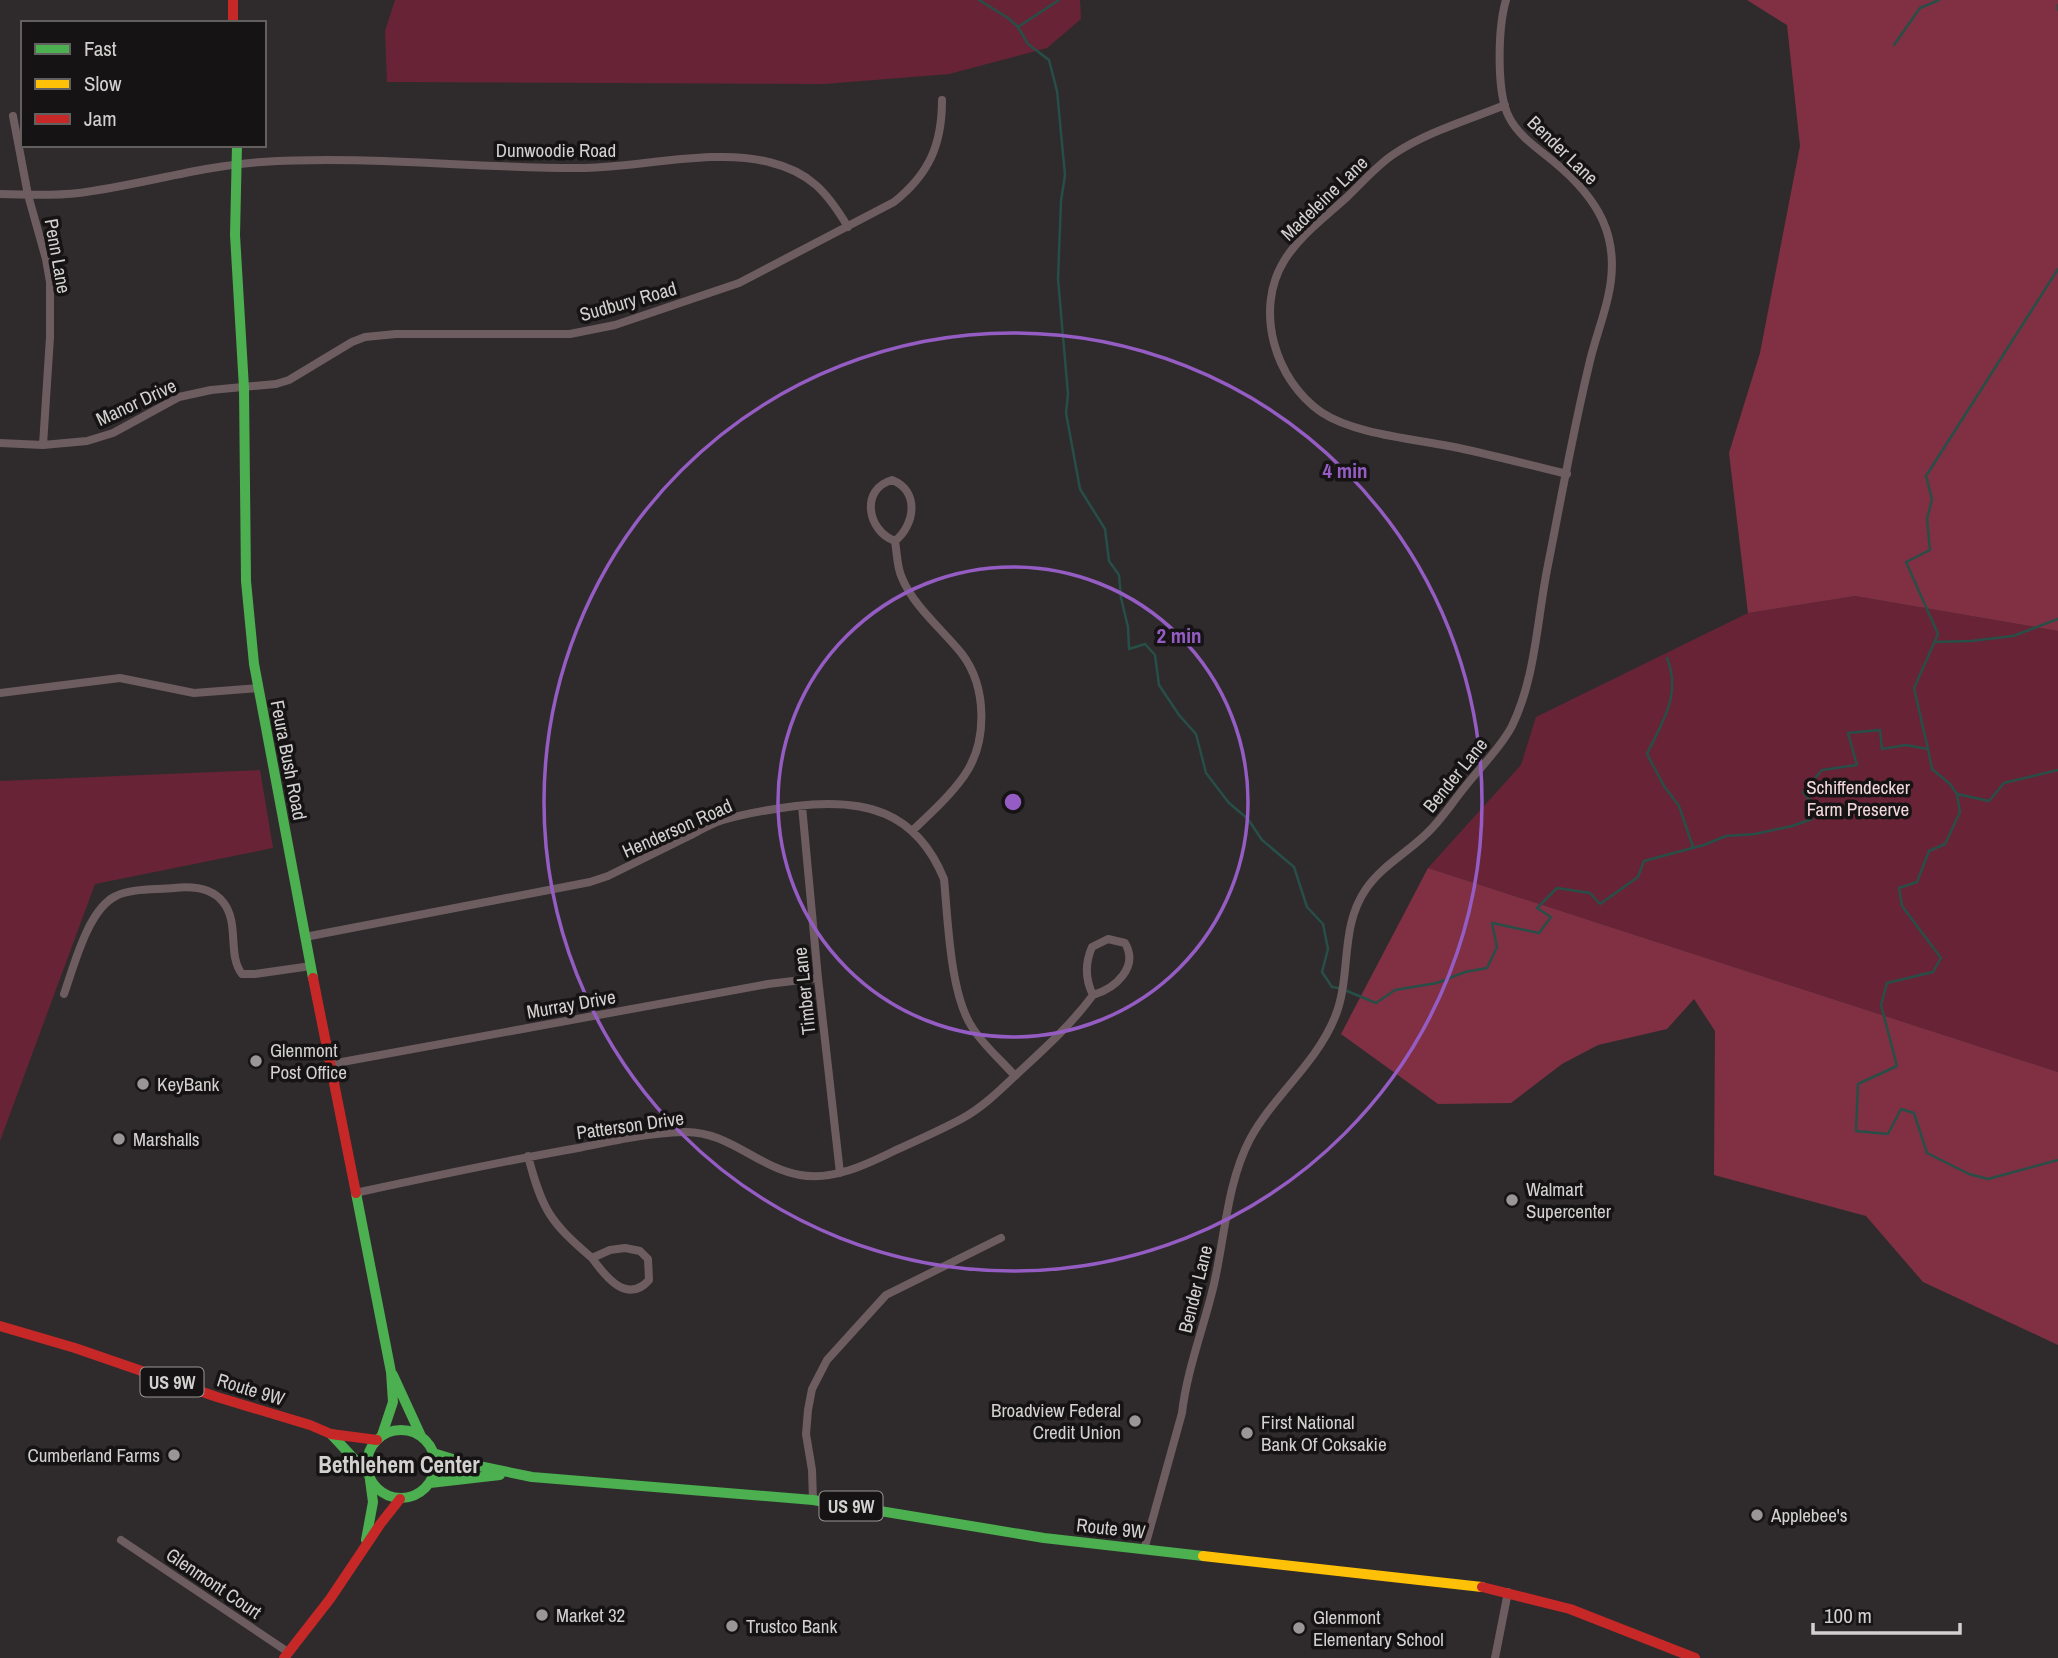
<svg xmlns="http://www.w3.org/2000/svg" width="2058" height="1658" viewBox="0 0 2058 1658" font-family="'Archivo Narrow',sans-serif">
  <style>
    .green { fill: #682436 }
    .forest { fill: #813044 }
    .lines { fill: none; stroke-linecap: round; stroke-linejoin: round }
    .stream { stroke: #274e47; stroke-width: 2.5 }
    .street { stroke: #6e5d60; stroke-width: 8 }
    .fast { stroke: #4caf50; stroke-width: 10 }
    .slow { stroke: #ffc107; stroke-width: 10 }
    .jam { stroke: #c62828; stroke-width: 10 }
    .ring { fill: none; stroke: #955dc4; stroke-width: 3.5 }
    .poi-dot { fill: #9a9697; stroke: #161314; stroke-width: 2.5 }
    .labels { text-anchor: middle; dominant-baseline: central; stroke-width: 7; stroke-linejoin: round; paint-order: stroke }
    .shield { fill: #161314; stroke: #9a9798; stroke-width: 2 }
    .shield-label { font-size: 18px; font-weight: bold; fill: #d3d0d0 }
    .street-label { font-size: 19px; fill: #d3d0d0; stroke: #161314 }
    .park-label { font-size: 19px; fill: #f3d7db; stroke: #161314 }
    .poi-label { font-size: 19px; fill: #d3d0d0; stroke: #161314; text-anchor: start }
    .quarter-label { font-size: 23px; font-weight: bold; fill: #d3d0d0; stroke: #161314 }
    .centre { fill: #955dc4; stroke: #161314; stroke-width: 3.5 }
    .ring-label { font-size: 21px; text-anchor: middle; font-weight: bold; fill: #955dc4; stroke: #161314; stroke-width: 7; stroke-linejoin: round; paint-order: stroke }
  </style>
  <rect width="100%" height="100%" fill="#2f2b2c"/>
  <path class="green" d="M395 0H1080L1081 19 1047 48 949 74 824 84 387 82 385 31Z
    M1855 596 2058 631V1072L1428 868 1521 765 1536 717 1748 613Z
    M260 770 273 848 95 884 0 1141V781Z"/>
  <path class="forest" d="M1747 0H2058V631L1855 596 1748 613 1729 453 1760 353 1800 146 1787 25Z
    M1428 868 2058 1072V1345L1923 1282 1866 1216 1714 1175 1715 1031 1694 999 1667 1029 1598 1045 1562 1064 1511 1103 1438 1104 1341 1034Z"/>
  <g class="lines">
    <path class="stream" d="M979 0 1008 18 1018 27
      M1059 0 1018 27 1028 44 1049 60 1057 91 1065 175 1061 201 1058 279 1068 394 1066 413 1080 489 1105 529 1109 561 1119 575 1121 598 1128 627 1129 649 1145 644 1155 655 1159 685 1179 715 1196 734 1206 773 1229 803 1248 819 1262 840 1294 867 1307 907 1323 924 1328 949 1322 972 1332 987 1338 988
      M2058 5V10
      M1894 45 1920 8 1939 0
      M1935 642 1971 641 2013 636 2058 619
      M1667 658C1682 695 1662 722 1647 754L1664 786 1679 806 1693 847
      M1928 749 1914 688 1938 634 1906 562 1930 550 1927 519 1932 499 1926 476 2058 269
      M1957 794 1989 801 2004 783 2058 770
      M1347 991 1376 1003 1395 990 1437 983 1465 972 1487 968 1497 947 1492 923 1539 933 1551 917 1537 908 1557 888 1590 893 1600 904 1638 877 1644 861 1704 845 1726 836 1755 834 1792 826 1812 819 1814 806 1803 792 1822 770 1857 765 1848 733 1880 730 1882 749 1906 745 1928 749 1932 769 1950 784 1957 794 1960 812 1945 844 1929 851 1917 882 1899 888 1902 906 1941 958 1933 972 1887 983 1881 1005 1897 1066 1858 1084 1856 1131 1888 1134 1901 1109 1914 1113 1927 1153 1969 1174 1988 1179 2058 1160"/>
    <path class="street" d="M1505 105C1468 120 1427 132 1394 154 1377 165 1362 183 1347 197 1326 216 1299 236 1284 261 1254 310 1275 380 1321 412 1355 435 1418 439 1459 448 1495 456 1531 465 1567 474
      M13 116 28 195 46 259 50 282V337L43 445
      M0 194C26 195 53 196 79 193 141 185 200 166 262 162 369 155 477 169 585 168 640 167 717 148 769 162 810 172 827 192 848 227
      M0 443 43 445 87 441 113 433 179 397 211 390 276 384 289 380 352 342 365 337 396 334H570L615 325 739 283 894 202C929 174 942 145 942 100
      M892 480C920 491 915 525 895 541 867 531 860 489 892 480Z
      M895 541C897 553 897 568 902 578 914 607 943 630 962 654 987 687 988 742 964 776 949 797 930 814 912 831
      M0 693 120 678 194 693 258 688
      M802 806 818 978 840 1173
      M305 937 590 882 608 876C634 863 659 851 685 838 697 832 710 824 723 820 747 813 772 809 796 806 865 798 916 811 944 879 948 920 950 994 972 1027 983 1045 1001 1060 1015 1076
      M1108 939 1125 943C1139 967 1116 988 1093 995 1085 979 1085 963 1092 947Z
      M64 994C74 966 88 909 116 896 132 888 157 890 174 888 192 886 211 887 223 902 240 923 227 955 242 974H255L311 966
      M331 1064 768 984 818 978
      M528 1156C542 1210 550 1222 592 1258
      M355 1193C429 1177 504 1161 578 1148 613 1141 648 1133 683 1132 728 1130 758 1168 800 1175 833 1181 868 1164 896 1150 918 1140 941 1130 963 1118 983 1107 1000 1090 1016 1075 1044 1049 1071 1025 1093 995
      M625 1248 640 1251 648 1259 649 1280C627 1305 605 1276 592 1258L610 1250Z
      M813 1500 812 1470 806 1434 808 1410 812 1389 827 1360 886 1295 1001 1238
      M121 1540 288 1652
      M1144 1550 1182 1413C1187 1369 1204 1327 1214 1284 1225 1236 1227 1183 1250 1139 1274 1095 1316 1064 1335 1017 1352 975 1339 928 1366 889 1381 867 1405 854 1424 836 1440 822 1451 804 1464 788 1480 767 1500 749 1512 726 1536 677 1537 618 1548 565 1561 499 1573 431 1589 365 1594 342 1603 320 1608 297 1622 237 1598 198 1553 161 1537 148 1518 135 1509 117 1496 92 1498 27 1506 0
      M1495 1658 1508 1592"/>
    <path class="fast" d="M237 145 235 235 244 388 246 581 254 664 313 978
      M356 1193 391 1372 393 1402 382 1435
      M393 1375 421 1436
      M367 1464a34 34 0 1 1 68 0a34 34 0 1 1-68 0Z
      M331 1434 368 1474
      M433 1453 469 1464 532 1477 813 1500 1044 1538 1203 1556
      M430 1483 500 1475
      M366 1540 373 1502 370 1480"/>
    <path class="slow" d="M1203 1556 1482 1587"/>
    <path class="jam" d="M233 0V23
      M313 978 356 1193
      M0 1326 75 1348 217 1397 310 1425 331 1434 377 1440
      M1482 1587 1570 1609 1695 1658
      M284 1658 330 1599 381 1523 400 1499"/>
  </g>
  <g class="ring">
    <circle cx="1013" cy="802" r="235"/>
    <circle cx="1013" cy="802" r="469"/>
  </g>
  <g class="poi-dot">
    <circle cx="256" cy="1061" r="7"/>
    <circle cx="143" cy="1084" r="7"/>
    <circle cx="119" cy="1139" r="7"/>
    <circle cx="1512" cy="1200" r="7"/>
    <circle cx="1135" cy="1421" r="7"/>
    <circle cx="1247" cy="1433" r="7"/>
    <circle cx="174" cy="1455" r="7"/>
    <circle cx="1757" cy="1515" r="7"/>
    <circle cx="542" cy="1615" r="7"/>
    <circle cx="732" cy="1626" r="7"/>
    <circle cx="1299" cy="1628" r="7"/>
  </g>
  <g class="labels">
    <g class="shield">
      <rect x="140.5" y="1367.5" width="63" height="29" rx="5"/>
      <rect x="819.5" y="1491.5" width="63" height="29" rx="5"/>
    </g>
    <g class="shield-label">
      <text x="172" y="1382">US 9W</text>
      <text x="851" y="1506">US 9W</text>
    </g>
    <g class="street-label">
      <text x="556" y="150">Dunwoodie Road</text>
      <text transform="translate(1563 150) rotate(44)">Bender Lane</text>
      <text transform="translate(1324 198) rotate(-44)">Madeleine Lane</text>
      <text transform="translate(58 256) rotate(80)">Penn Lane</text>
      <text transform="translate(628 301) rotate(-16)">Sudbury Road</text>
      <text transform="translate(136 402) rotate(-25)">Manor Drive</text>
      <text transform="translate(289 760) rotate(79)">Feura Bush Road</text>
      <text transform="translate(1455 775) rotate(-51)">Bender Lane</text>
      <text transform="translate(677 828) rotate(-24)">Henderson Road</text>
      <text transform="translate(804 991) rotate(-96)">Timber Lane</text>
      <text transform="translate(571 1004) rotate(-10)">Murray Drive</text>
      <text transform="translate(630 1125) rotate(-8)">Patterson Drive</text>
      <text transform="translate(1195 1289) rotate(-76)">Bender Lane</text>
      <text transform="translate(251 1389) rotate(17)">Route 9W</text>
      <text transform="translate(1111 1528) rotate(6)">Route 9W</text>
      <text transform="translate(214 1583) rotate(34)">Glenmont Court</text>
    </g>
    <g class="park-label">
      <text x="1858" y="787">Schiffendecker<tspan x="1858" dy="22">Farm Preserve</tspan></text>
    </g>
    <g class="poi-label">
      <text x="270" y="1050">Glenmont<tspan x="270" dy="22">Post Office</tspan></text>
      <text x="157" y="1084">KeyBank</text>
      <text x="133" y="1139">Marshalls</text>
      <text x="1526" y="1189">Walmart<tspan x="1526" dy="22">Supercenter</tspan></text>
      <text x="1121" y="1410" text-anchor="end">Broadview Federal<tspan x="1121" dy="22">Credit Union</tspan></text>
      <text x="1261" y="1422">First National<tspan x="1261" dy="22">Bank Of Coksakie</tspan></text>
      <text x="160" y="1455" text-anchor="end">Cumberland Farms</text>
      <text x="1771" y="1515">Applebee's</text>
      <text x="556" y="1615">Market 32</text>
      <text x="1313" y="1617">Glenmont<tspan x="1313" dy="22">Elementary School</tspan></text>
      <text x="746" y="1626">Trustco Bank</text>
    </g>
    <g class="quarter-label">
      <text x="399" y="1464">Bethlehem Center</text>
    </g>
  </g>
  <circle cx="1013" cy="802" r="10" class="centre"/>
  <g class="ring-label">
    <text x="1345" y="478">4 min</text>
    <text x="1179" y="643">2 min</text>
  </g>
  <rect x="21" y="21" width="245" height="126" fill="#161314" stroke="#625f5f" stroke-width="2"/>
  <rect x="35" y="44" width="35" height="10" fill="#4caf50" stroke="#625f5f" stroke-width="2"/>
  <text x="84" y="56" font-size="21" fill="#d3d0d0">Fast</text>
  <rect x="35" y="79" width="35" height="10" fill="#ffc107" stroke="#625f5f" stroke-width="2"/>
  <text x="84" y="91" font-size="21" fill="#d3d0d0">Slow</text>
  <rect x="35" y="114" width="35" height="10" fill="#c62828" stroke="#625f5f" stroke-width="2"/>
  <text x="84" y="126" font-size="21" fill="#d3d0d0">Jam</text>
  <path d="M1813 1623v10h147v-10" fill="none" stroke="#d3d0d0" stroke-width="3.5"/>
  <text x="1824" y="1623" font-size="21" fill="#d3d0d0" stroke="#161314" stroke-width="5" paint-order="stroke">100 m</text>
</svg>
